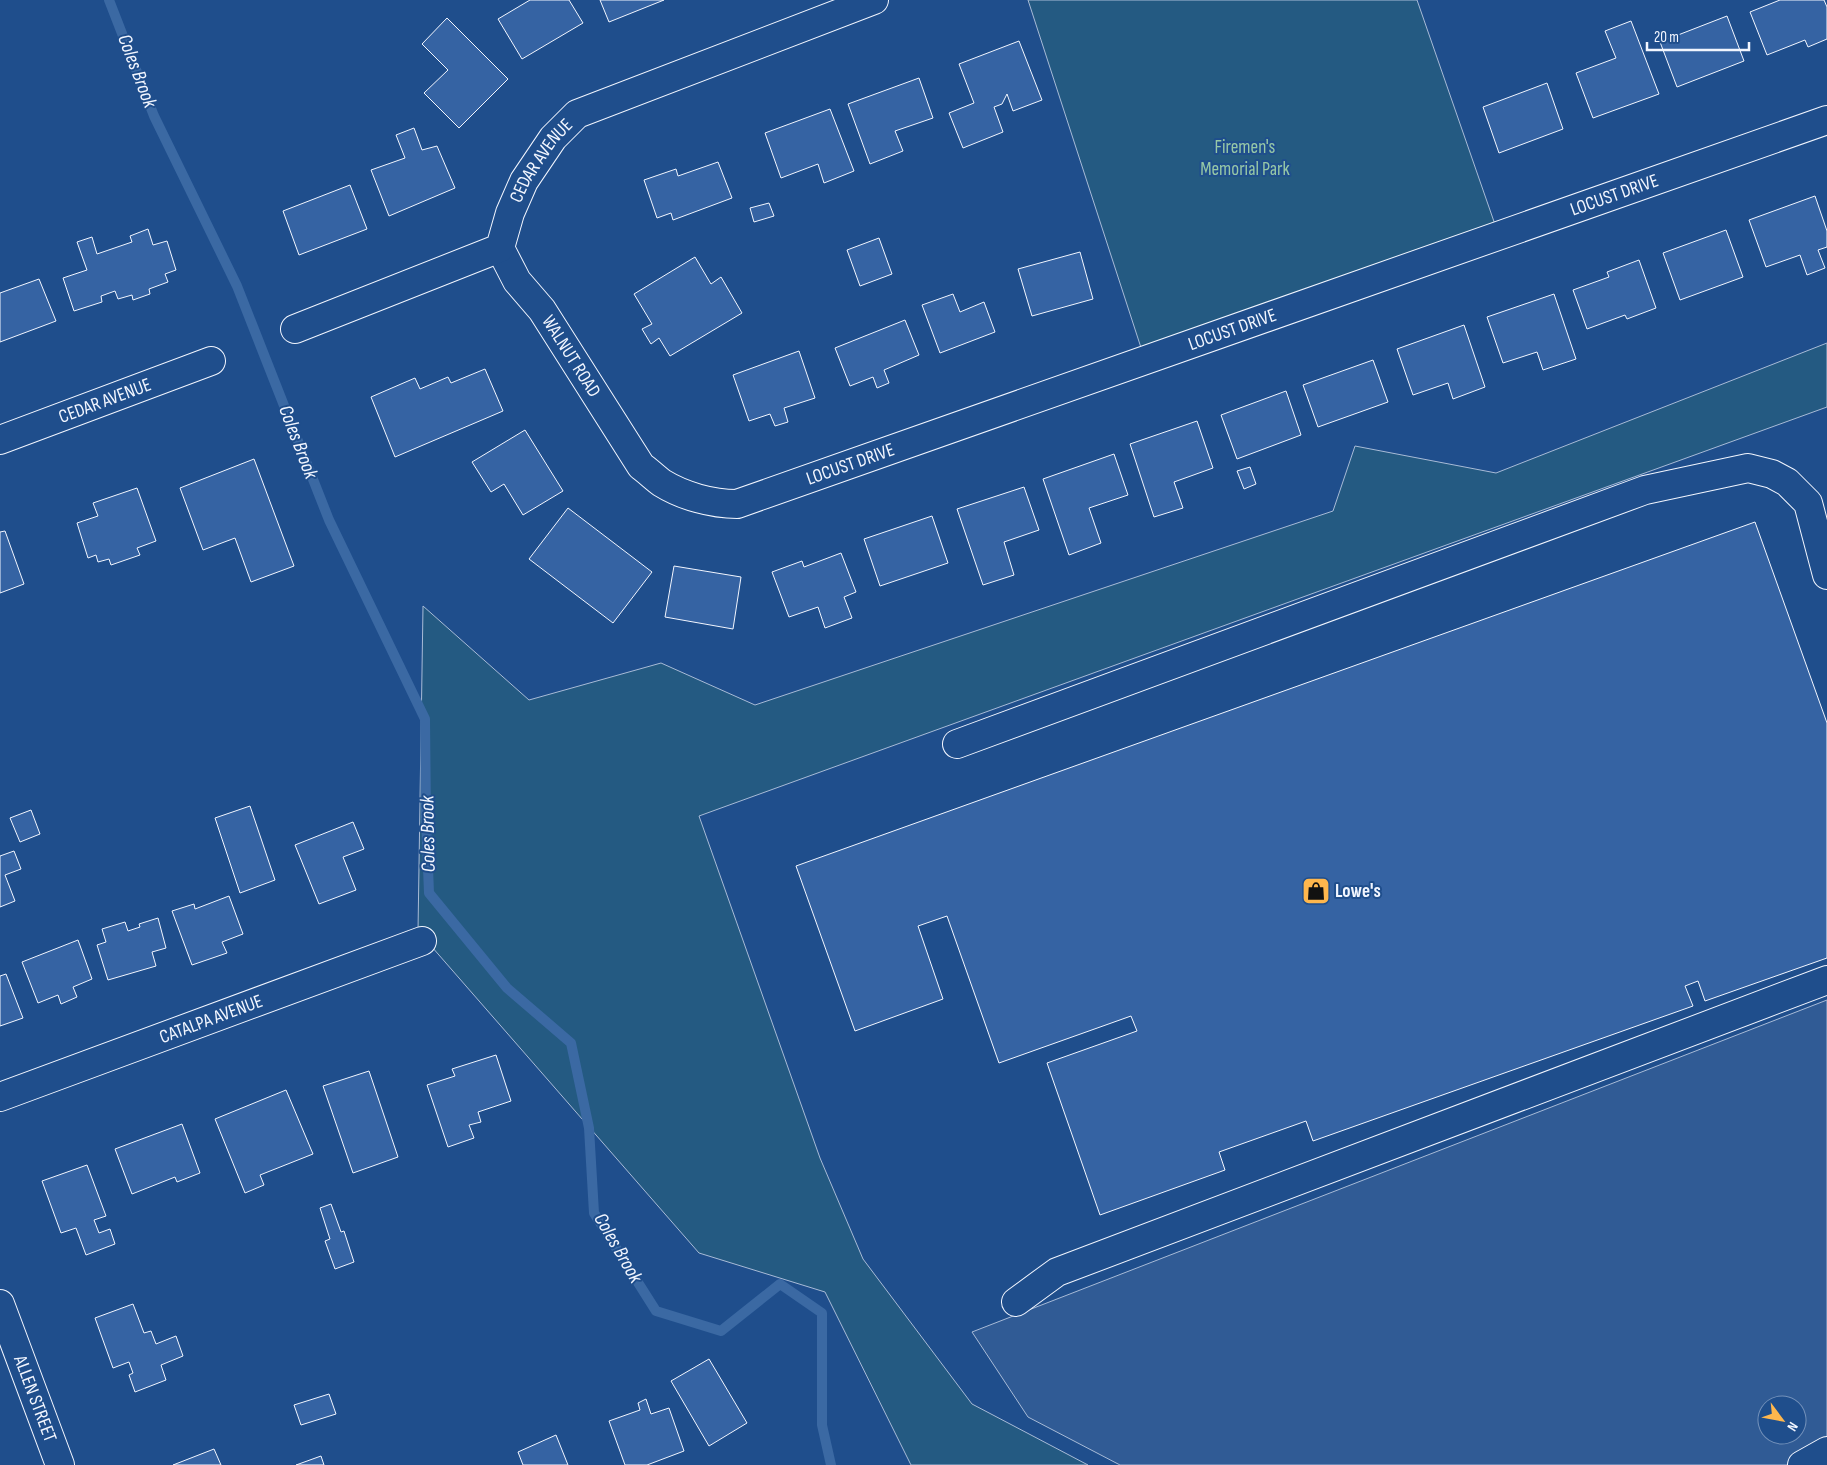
<svg xmlns="http://www.w3.org/2000/svg" width="1827" height="1465" viewBox="0 0 1827 1465" font-family="'Sofia Sans Condensed',sans-serif">
  <style>
    .green { fill: #245a82; stroke: #a8bbd7 }
    .parking { fill: #305b95; stroke: #a8bbd7; fill-rule: evenodd }
    .lines { fill: none; stroke-linecap: round; stroke-linejoin: round }
    .stream { stroke: #3b69a3; stroke-width: 10 }
    .building { fill: #3563a3; stroke: #f2f6ff }
    .minor-casing { stroke: #f2f6ff; stroke-width: 30 }
    .minor { stroke: #1f4e8c; stroke-width: 28 }
    .labels { text-anchor: middle; dominant-baseline: central; stroke-width: 4; stroke-linejoin: round; paint-order: stroke }
    .park-label { font-size: 19px; fill: #97c8a6; stroke: #1f4e8c }
    .street-label { font-size: 19px; fill: #f2f6ff; stroke: #1f4e8c }
    .poi-label { font-size: 19px; font-weight: bold; fill: #f2f6ff; stroke: #1f4e8c; text-anchor: start }
    .water-label { font-size: 20px; font-style: italic; fill: #f2f6ff; stroke: #1f4e8c }
  </style>
  <rect width="100%" height="100%" fill="#1f4e8c"/>
  <path class="green" d="M1028 0H1417L1499 236 1145 360Z
    M1827 343V407L699 816 820 1158 863 1259 972 1404 1088 1465H911L825 1292 699 1253 418 931 423 606 529 700 661 663 755 705 1333 511 1355 446 1496 473Z"/>
  <path class="parking" d="M1827 1000V1465H1120L1028 1417 972 1332ZM1767 1405H1797V1435H1767Z"/>
  <g class="lines">
    <path class="stream" d="M109 0 154 116 237 286 329 520 425 719 426 817 429 893 507 988 571 1043 589 1128 594 1213 656 1311 721 1331 780 1284 822 1313V1425L831 1465"/>
  </g>
  <path class="building" d="M530 0H569L583 23 522 59 498 19Z
    M600 0H664L609 22Z
    M1780 0H1824L1827 7V39L1808 47 1805 40 1767 55 1750 12Z
    M1727 16 1744 61 1677 87 1660 42Z
    M447 18 508 79 459 128 424 93 448 70 422 44Z
    M1631 21 1659 94 1593 118 1576 73 1616 58 1605 31Z
    M1019 41 1042 100 1013 111 1007 94 1002 104 994 107 1003 132 963 148 949 113 974 103 959 64Z
    M919 78 933 118 895 131 903 151 870 164 848 104Z
    M1547 83 1563 129 1499 153 1483 107Z
    M830 109 854 171 824 183 818 164 781 178 765 133Z
    M414 128 422 150 437 146 455 188 389 216 371 170 405 158 396 135Z
    M718 162 732 198 673 220 671 213 657 218 644 180 676 169 678 176Z
    M350 185 367 229 299 255 283 211Z
    M1815 196 1827 231V247L1818 250 1825 268 1807 275 1800 255 1766 267 1749 220Z
    M769 203 774 216 754 222 750 208Z
    M148 229 153 245 167 241 176 270 165 274 168 282 149 289 150 294 133 300 132 295 118 299 115 291 101 296 102 302 74 311 63 278 87 270 77 242 92 237 97 254 132 242 130 236Z
    M1726 230 1743 277 1680 300 1663 253Z
    M879 238 892 274 860 286 847 250Z
    M1080 252 1093 299 1032 316 1018 269Z
    M695 257 711 284 721 277 742 313 670 356 659 338 651 344 642 329 652 324 634 294Z
    M1639 260 1656 308 1627 319 1625 315 1587 329 1573 290 1609 277 1607 272Z
    M39 279 56 321 0 342V293Z
    M953 294 960 312 984 302 995 332 940 353 922 305Z
    M1554 294 1576 359 1543 370 1537 352 1503 363 1487 317Z
    M905 320 919 355 884 370 889 383 877 388 873 377 850 386 835 348Z
    M1464 325 1485 387 1453 399 1448 383 1413 395 1397 349Z
    M799 351 815 398 784 408 788 422 775 426 770 414 749 421 733 375Z
    M1373 360 1388 402 1318 427 1303 385Z
    M485 369 503 411 395 457 371 397 415 378 420 389 448 377 451 383Z
    M1286 391 1301 435 1237 459 1221 415Z
    M1197 421 1213 468 1174 482 1183 508 1154 517 1130 444Z
    M525 430 563 491 523 515 504 484 491 492 472 462Z
    M1114 454 1128 495 1089 508 1101 543 1069 555 1043 479Z
    M254 459 294 566 251 582 235 538 203 550 180 488Z
    M1250 467 1256 484 1244 489 1237 471Z
    M1024 487 1039 530 1004 542 1014 575 983 585 957 509Z
    M137 488 156 541 137 548 140 555 111 565 109 559 98 562 96 555 88 558 77 523 98 516 93 503Z
    M568 508 652 572 613 623 529 559Z
    M932 516 948 563 880 586 864 539Z
    M1755 522 1827 723V958L1705 1001 1698 981 1685 986 1693 1006 1313 1141 1306 1121 1219 1152 1225 1170 1100 1215 1047 1063 1137 1031 1131 1016 999 1063 947 916 918 926 943 999 855 1031 796 866Z
    M5 531 24 584 0 593V532Z
    M841 553 856 592 844 597 852 618 825 628 818 607 789 617 772 572 802 561 804 567Z
    M674 566 741 577 733 629 665 617Z
    M250 806 275 880 240 893 215 818Z
    M31 810 40 834 20 842 10 818Z
    M353 822 364 849 343 857 356 890 319 904 295 845Z
    M14 851 21 869 5 875 15 901 0 907V856Z
    M229 896 243 934 222 942 227 953 192 965 172 911 194 904 195 909Z
    M158 918 166 948 152 952 156 966 108 980 97 945 106 942 102 929 125 922 128 931 140 927 139 924Z
    M78 940 92 979 73 987 77 997 61 1004 58 995 38 1003 22 962Z
    M6 974 23 1018 0 1026V976Z
    M496 1055 511 1101 478 1112 481 1122 469 1125 474 1138 448 1147 427 1085 455 1076 452 1069Z
    M369 1071 398 1157 353 1173 323 1086Z
    M286 1090 313 1154 260 1175 264 1185 245 1193 215 1119Z
    M182 1124 200 1173 177 1182 175 1177 132 1194 115 1149Z
    M87 1165 106 1216 94 1220 99 1233 110 1229 115 1244 86 1255 76 1228 61 1233 42 1181Z
    M331 1204 341 1232 344 1231 354 1262 335 1269 325 1241 330 1239 320 1208Z
    M133 1304 144 1333 151 1331 156 1344 176 1336 183 1356 161 1365 166 1380 135 1392 129 1375 133 1373 129 1362 113 1368 95 1318Z
    M709 1359 747 1423 709 1446 671 1381Z
    M329 1394 336 1414 301 1425 294 1405Z
    M646 1399 651 1414 669 1408 684 1451 647 1465H625L609 1421 640 1410 638 1403Z
    M556 1435 568 1465H523L518 1452Z
    M214 1449 221 1465H173Z
    M321 1456 324 1465H296Z"/>
  <g class="lines">
    <defs>
      <g id="minor">
        <path id="s1" d="M500 248 517 281 542 310 641 466C648 471 655 478 662 483 683 496 712 504 737 504L1827 120"/>
        <path id="s2" d="M295 329 500 248 510 213 524 181 553 138 577 114 874 0"/>
        <path id="s3" d="M0 440 211 361"/>
        <path d="M957 744 1645 490 1748 468 1772 474 1787 482 1808 503 1827 575"/>
        <path id="s4" d="M0 1097 422 941"/>
        <path d="M1016 1302 1057 1272 1827 980"/>
        <path id="s5" d="M0 1304 60 1465"/>
        <path d="M1802 1465 1827 1451"/>
      </g>
    </defs>
    <use href="#minor" class="minor-casing"/>
    <use href="#minor" class="minor"/>
  </g>
  <defs>
    <symbol id="shop-square" viewBox="-11 -11 22 22"><rect x="-9" y="-9" width="18" height="18" rx="4" fill="#ffb74d" stroke="#1f4e8c"/><path d="M-5-2.5h2.3a2.7 3.5 0 0 1 5.4 0H5L5.5 6h-11ZM-1.5-2.5h3a1.5 2.3 0 0 0-3 0Z" fill="#111"/></symbol>
  </defs>
  <g fill-rule="evenodd">
    <use href="#shop-square" x="1300" y="875" width="32" height="32"/>
  </g>
  <g class="labels">
    <g class="park-label">
      <text x="1245" y="147">Firemen's<tspan x="1245" dy="22">Memorial Park</tspan></text>
    </g>
    <g class="street-label">
      <text stroke="none"><textPath href="#s2" startOffset="318">CEDAR AVENUE</textPath></text>
      <text stroke="none"><textPath href="#s1" startOffset="1296">LOCUST DRIVE</textPath></text>
      <text stroke="none"><textPath href="#s1" startOffset="891">LOCUST DRIVE</textPath></text>
      <text stroke="none"><textPath href="#s1" startOffset="130">WALNUT ROAD</textPath></text>
      <text stroke="none"><textPath href="#s3" startOffset="112">CEDAR AVENUE</textPath></text>
      <text stroke="none"><textPath href="#s1" startOffset="486">LOCUST DRIVE</textPath></text>
      <text stroke="none"><textPath href="#s4" startOffset="225">CATALPA AVENUE</textPath></text>
      <text stroke="none"><textPath href="#s5" startOffset="101">ALLEN STREET</textPath></text>
    </g>
    <g class="poi-label">
      <text x="1335" y="891">Lowe's</text>
    </g>
    <g class="water-label">
      <text transform="translate(137 71) rotate(69)">Coles Brook</text>
      <text transform="translate(298 442) rotate(69)">Coles Brook</text>
      <text transform="translate(428 834) rotate(-91)">Coles Brook</text>
      <text transform="translate(618 1248) rotate(60)">Coles Brook</text>
    </g>
  </g>
  <g transform="translate(1782 1420) rotate(122)"><circle r="24" fill="#1f4e8c" stroke="#7391ba"/>
  <path d="M0-4L9 19L0 12L-9 19Z" fill="#ffb74d"/>
  <text y="-8" font-size="14" font-weight="bold" text-anchor="middle" fill="#f2f6ff">N</text>
  </g>
  <path d="M1647 42v8h102v-8" fill="none" stroke="#f2f6ff" stroke-width="2.5"/>
  <text x="1654" y="42" font-size="15" fill="#f2f6ff" stroke="#1f4e8c" stroke-width="4" paint-order="stroke">20 m</text>
</svg>
